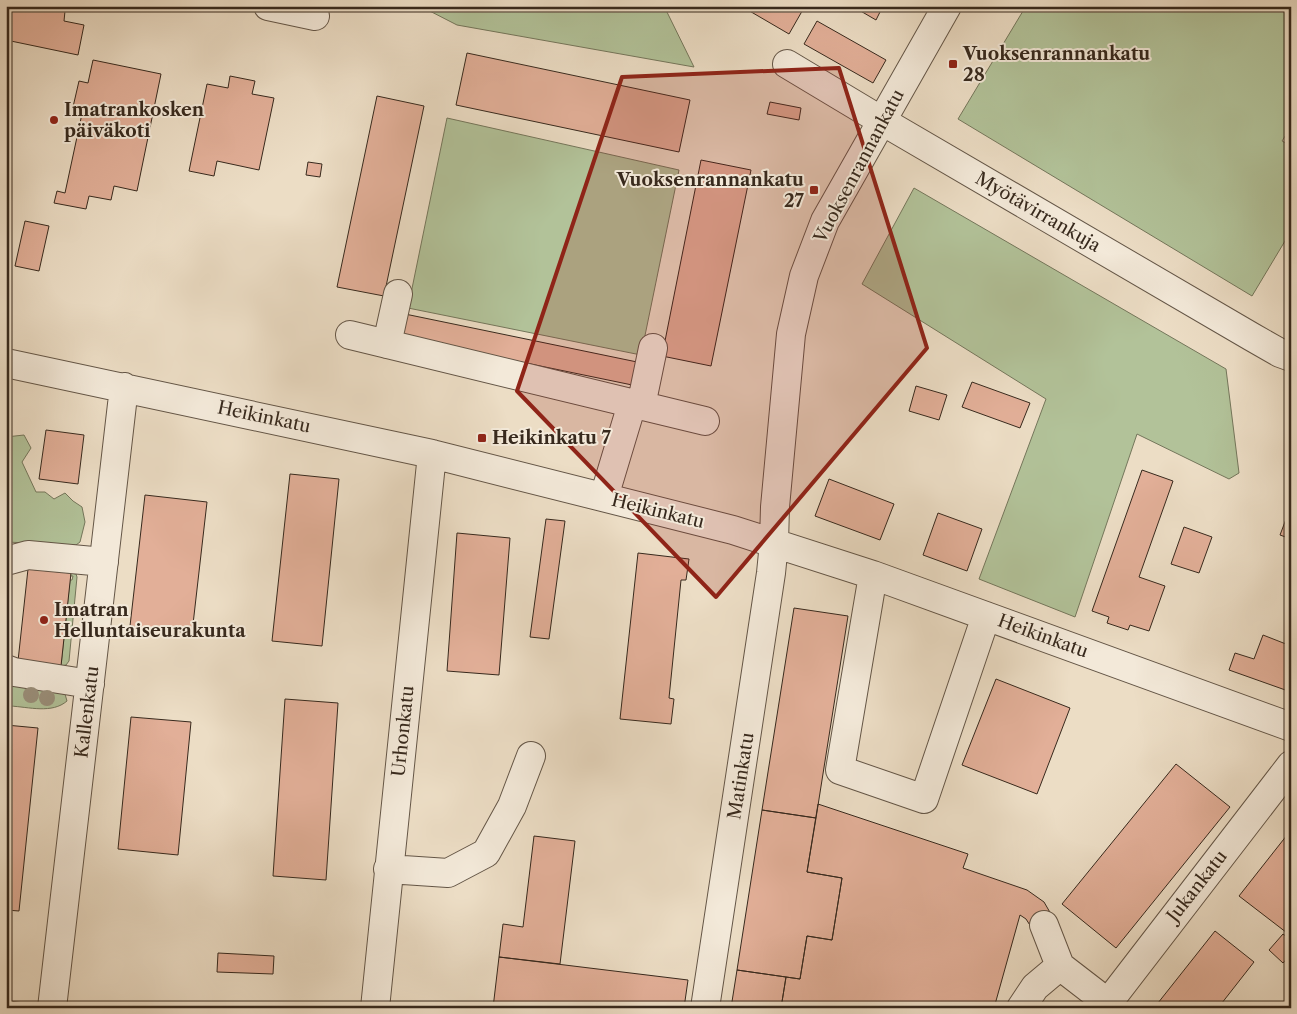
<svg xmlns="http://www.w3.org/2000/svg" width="1297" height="1014" viewBox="0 0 1297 1014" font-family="'Libre Caslon Text',serif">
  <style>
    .green { fill: #b2c299; stroke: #74765b }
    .building { fill: #e2af98; stroke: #37291d }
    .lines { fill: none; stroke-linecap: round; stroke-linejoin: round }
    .minor-casing { stroke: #645647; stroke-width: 30 }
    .minor { stroke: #f3e9d9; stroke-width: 28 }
    .tree { fill: #9a8f7a }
    .marked { fill: #8f2418; fill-opacity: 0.2; stroke: #8f2418; stroke-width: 4; stroke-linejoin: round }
    .poi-dot { fill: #8f2418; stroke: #f3e9d9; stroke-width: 2 }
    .labels { text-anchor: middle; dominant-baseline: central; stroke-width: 4; stroke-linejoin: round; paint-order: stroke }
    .poi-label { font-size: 18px; font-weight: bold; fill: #37291d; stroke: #f3e9d9; text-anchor: start }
    .street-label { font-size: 18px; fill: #37291d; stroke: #f3e9d9 }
  </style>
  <rect width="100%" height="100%" fill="#ecddc5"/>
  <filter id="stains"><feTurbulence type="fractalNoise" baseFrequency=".004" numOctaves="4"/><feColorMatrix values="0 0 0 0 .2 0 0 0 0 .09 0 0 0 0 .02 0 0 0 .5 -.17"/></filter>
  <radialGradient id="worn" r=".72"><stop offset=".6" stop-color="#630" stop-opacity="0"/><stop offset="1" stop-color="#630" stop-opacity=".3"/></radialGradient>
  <path class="green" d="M420 6H664L694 67 457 25Z
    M1026 6H1291V127L1282 141 1291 146V231L1252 296 958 119Z
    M447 118 679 170 641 355 408 308Z
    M914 188 1226 369 1239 473 1229 479 1137 434 1075 617 979 579 1046 399 862 284Z
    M24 435 31 448 22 462 36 492H45L54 499 65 493 73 501 82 507 85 522 80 542 76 545 6 542V437Z
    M71 573 76 574 77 577 69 661 66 665 61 666 70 580H72L73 576H70Z
    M6 681 12 686 13 684 65 694 67 701C52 714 29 707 10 706L11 699 6 696Z"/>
  <path class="building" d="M6 6H41L65 11 64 21 84 25 78 55 6 40Z
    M741 6H805L789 34Z
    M852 6H883L876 20Z
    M817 21 886 60 873 83 804 44Z
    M467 53 690 100 679 152 456 105Z
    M93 60 161 74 137 191 114 186 111 200 89 196 86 209 54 203 57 191 65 193 83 109 73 107 79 81 88 83Z
    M230 76 255 81 252 94 274 98 259 170 217 161 214 176 189 171 207 84 228 88Z
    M377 96 424 106 384 296 337 287Z
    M770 102 801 108 799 120 767 114Z
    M701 160 751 170 711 366 662 356Z
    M308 162 322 164 320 177 306 175Z
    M25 221 49 226 39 271 15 266Z
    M405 314 642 363 637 386 400 337Z
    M972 382 1030 403 1020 428 962 407Z
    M916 386 947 395 939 420 909 411Z
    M46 430 84 435 78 484 39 479Z
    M1142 470 1173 481 1139 577 1165 586 1149 631 1130 625 1128 630 1107 623 1109 617 1092 611Z
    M290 474 339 479 322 646 272 641Z
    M829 479 894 504 880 540 815 516Z
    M145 495 207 502 192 633 130 626Z
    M1291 506V539L1280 535Z
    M938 513 982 529 967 571 923 555Z
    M546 519 565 521 549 639 530 637Z
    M1184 527 1212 537 1199 573 1171 564Z
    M457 533 510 538 499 675 447 671Z
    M638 553 689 559 686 580H681L669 698 674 699 671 724 620 719Z
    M28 569 71 573 61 666 18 661Z
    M794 608 848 616 816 818 762 810Z
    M1263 635 1291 646V692L1229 670 1235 653 1254 659Z
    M996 679 1070 708 1037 794 962 765Z
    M285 699 338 703 326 880 273 876Z
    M131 717 191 722 178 855 118 849Z
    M6 725 38 728 19 911 6 910Z
    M1176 764 1230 807 1116 948 1062 904Z
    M818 804 968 854 963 868 1027 890 1044 902 1055 921 1033 930 1026 919 1020 915 994 1008H781L786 977 800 979 807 936 832 940 842 878 807 872Z
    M762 810 816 818 807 872 842 878 832 940 807 936 800 979 737 970Z
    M1291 830V936L1239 896Z
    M534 836 575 841 560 964 499 957 503 924 523 927Z
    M1215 931 1254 962 1218 1008H1154Z
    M1283 934 1291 940V954L1283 963 1269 950Z
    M218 953 274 956 273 974 217 972Z
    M499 957 688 980 684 1008H493Z
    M737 970 786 977 781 1008H731Z
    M6 1001 25 1003 24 1008H6Z"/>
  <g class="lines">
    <defs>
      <path id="minor" d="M268 6 315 16
        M787 64 882 121 1252 337 1280 353 1291 357
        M350 335 705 421
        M387 344 398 294
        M6 363 432 454 733 530 873 575 1291 727
        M641 406 653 348
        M604 497 632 404
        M6 561 28 555 104 562
        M873 575 840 770 924 799 986 616
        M6 669 14 672 90 684
        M388 869 448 873 486 853 512 806 531 756
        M1044 925 1060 966 1108 1003
        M52 1008 124 387
        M375 1008 432 454
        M705 1008 771 573 774 543 775 507 791 334 804 276 825 221 947 6
        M1021 1008 1035 987 1060 966
        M1104 1008 1291 765"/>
    </defs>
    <use href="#minor" class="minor-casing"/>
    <use href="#minor" class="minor"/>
  </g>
  <g class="tree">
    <circle cx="31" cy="695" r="8"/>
    <circle cx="47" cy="698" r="8"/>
  </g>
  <path class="marked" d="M839 68 927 348 716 597 517 391 622 77Z"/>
  <g class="poi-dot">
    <rect x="948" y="59" width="10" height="10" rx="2.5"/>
    <circle cx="54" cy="120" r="5"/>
    <rect x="809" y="185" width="10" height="10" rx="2.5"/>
    <rect x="477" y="433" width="10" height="10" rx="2.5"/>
    <circle cx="44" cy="620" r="5"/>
  </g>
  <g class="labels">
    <g class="poi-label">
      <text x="963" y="54">Vuoksenrannankatu<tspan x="963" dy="21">28</tspan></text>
      <text x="64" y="110">Imatrankosken<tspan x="64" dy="21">päiväkoti</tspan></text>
      <text x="804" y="180" text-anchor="end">Vuoksenrannankatu<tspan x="804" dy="21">27</tspan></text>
      <text x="492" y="438">Heikinkatu 7</text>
      <text x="54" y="610">Imatran<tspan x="54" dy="21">Helluntaiseurakunta</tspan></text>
    </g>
    <g class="street-label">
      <text transform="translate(859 166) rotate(-62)">Vuoksenrannankatu</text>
      <text transform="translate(1038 212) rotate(30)">Myötävirrankuja</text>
      <text transform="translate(264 417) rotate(12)">Heikinkatu</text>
      <text transform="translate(658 511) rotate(14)">Heikinkatu</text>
      <text transform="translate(1043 636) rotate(20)">Heikinkatu</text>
      <text transform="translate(87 712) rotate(-83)">Kallenkatu</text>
      <text transform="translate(403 731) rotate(-84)">Urhonkatu</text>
      <text transform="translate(741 776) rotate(-81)">Matinkatu</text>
      <text transform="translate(1197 886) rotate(-52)">Jukankatu</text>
    </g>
  </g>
  <rect width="1297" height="1014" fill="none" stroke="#ecddc5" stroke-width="25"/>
  <rect x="8" y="8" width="1282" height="999" fill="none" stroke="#37291d" stroke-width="2.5"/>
  <rect x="12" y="12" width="1272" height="989" fill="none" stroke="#37291d"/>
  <rect width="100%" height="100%" filter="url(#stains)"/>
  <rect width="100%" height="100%" fill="url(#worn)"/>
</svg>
